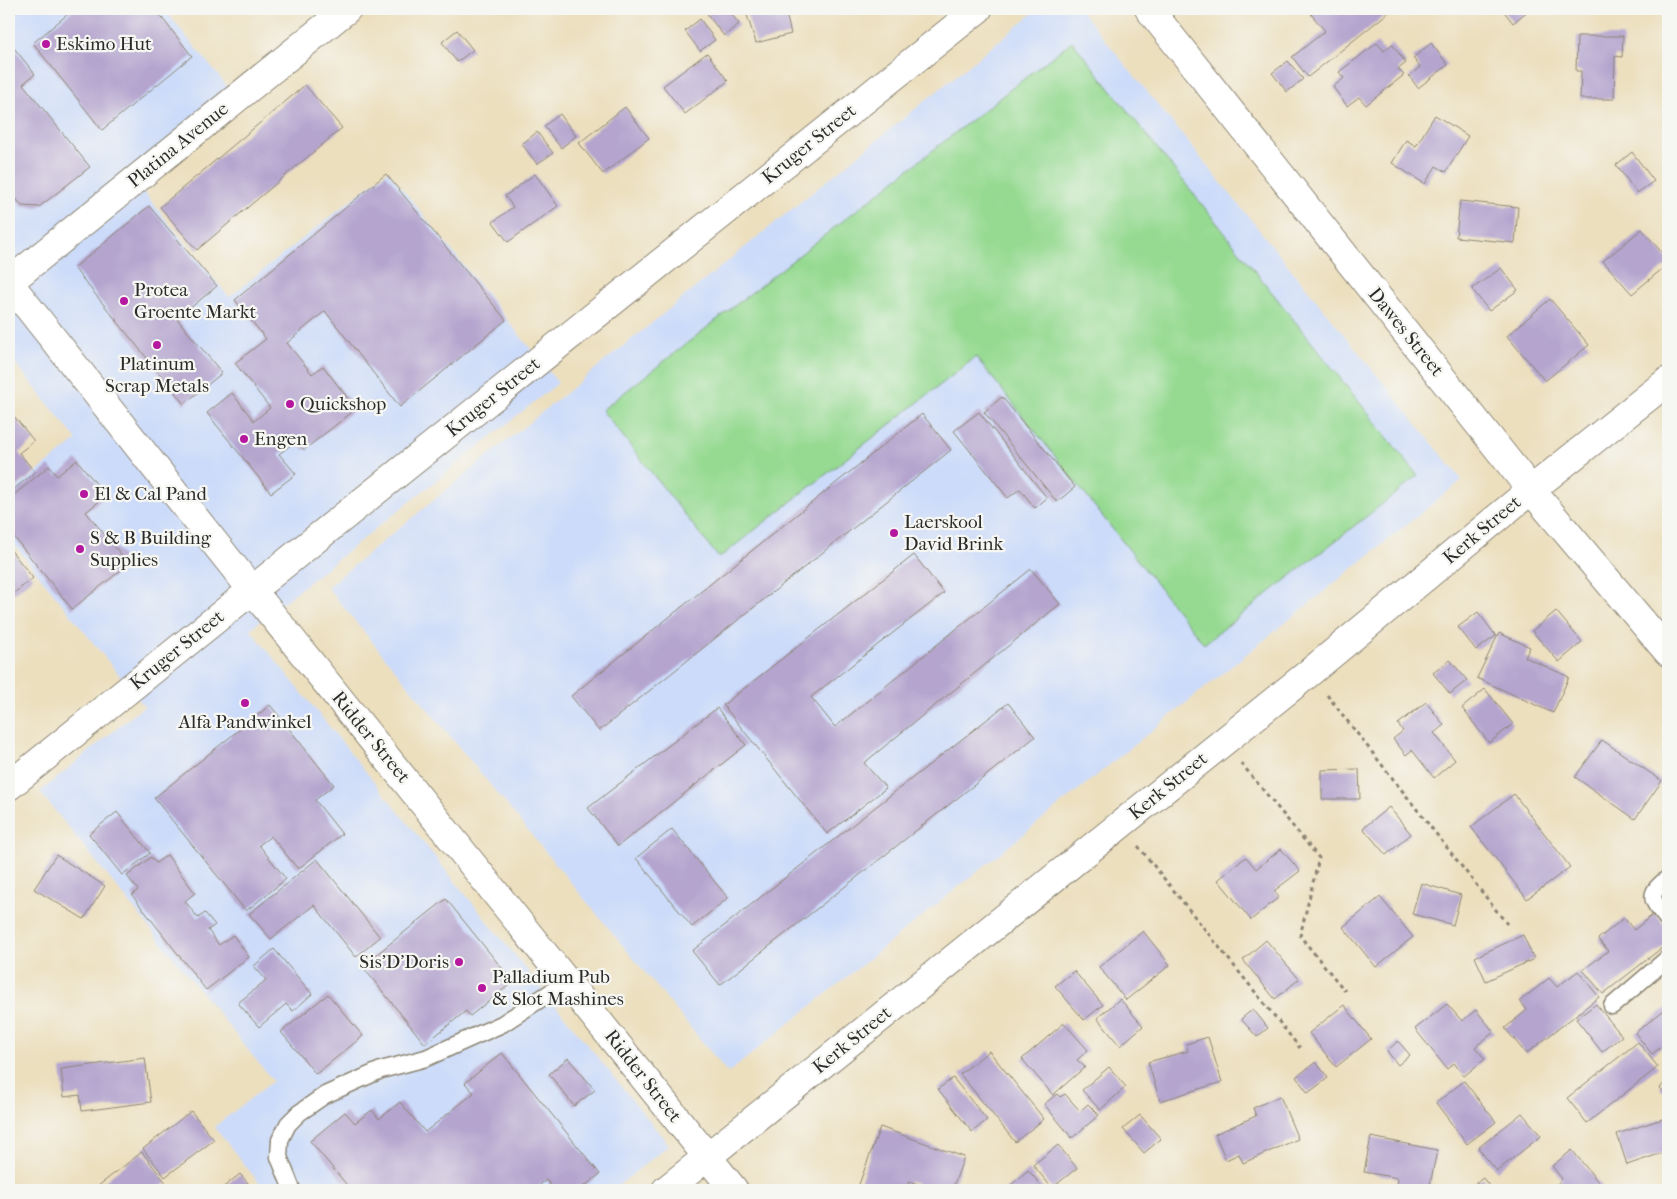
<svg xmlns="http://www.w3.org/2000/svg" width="1677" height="1199" viewBox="0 0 1677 1199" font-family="'IM FELL French Canon',serif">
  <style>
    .built { fill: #ccdbf9 }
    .green { fill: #96da92; stroke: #60825e }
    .building { fill: #b4a4ce }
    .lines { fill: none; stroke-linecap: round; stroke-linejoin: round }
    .service-casing { stroke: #8c8574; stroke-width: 19 }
    .minor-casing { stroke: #8c8574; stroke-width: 30 }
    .path { stroke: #8c8574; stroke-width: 3; stroke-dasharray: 4 4; stroke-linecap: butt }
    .service { stroke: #fff; stroke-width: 16 }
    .minor { stroke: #fff; stroke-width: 28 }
    .poi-dot { fill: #b5179e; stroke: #f6f6f2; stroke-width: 2 }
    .labels { text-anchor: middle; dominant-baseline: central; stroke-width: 4.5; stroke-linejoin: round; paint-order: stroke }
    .poi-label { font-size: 19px; fill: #2b2b2b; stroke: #f6f6f2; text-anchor: start }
    .street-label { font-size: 19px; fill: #2b2b2b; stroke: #f6f6f2 }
  </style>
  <rect width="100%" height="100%" fill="#f6f6f2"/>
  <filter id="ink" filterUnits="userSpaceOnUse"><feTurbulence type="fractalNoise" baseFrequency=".02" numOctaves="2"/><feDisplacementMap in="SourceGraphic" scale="10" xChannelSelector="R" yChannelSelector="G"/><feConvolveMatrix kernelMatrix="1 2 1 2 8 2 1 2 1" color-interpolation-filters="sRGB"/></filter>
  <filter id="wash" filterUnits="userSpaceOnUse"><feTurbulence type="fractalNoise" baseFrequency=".0096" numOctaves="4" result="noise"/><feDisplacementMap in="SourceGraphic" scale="20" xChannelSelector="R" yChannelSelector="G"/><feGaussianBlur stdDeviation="1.12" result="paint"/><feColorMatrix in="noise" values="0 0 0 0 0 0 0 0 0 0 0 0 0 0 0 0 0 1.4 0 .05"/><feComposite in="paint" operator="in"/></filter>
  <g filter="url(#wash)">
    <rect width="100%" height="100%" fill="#ecdfbe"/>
    <path class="built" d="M9 9H164L231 91 129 174 229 297 388 171 558 383 250 629 669 1145 613 1190H265L214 1127 273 1081 40 792 144 706 9 538V494L77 440 9 355Z
      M1038 9H1080L1462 480 728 1073 327 587Z"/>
    <path class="green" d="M1072 41 1418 476 1204 644 976 357 719 558 602 410Z"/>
    <g id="blocks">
      <path class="building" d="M74 9H155L192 56 102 130 33 43Z
        M713 9H728L739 24 724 36 707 14Z
        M745 9H785L791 34 756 43Z
        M1317 9H1386L1389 12 1308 77 1292 57 1325 31 1311 14Z
        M1502 9H1530L1513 23Z
        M700 19 715 40 700 51 685 31Z
        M457 30 473 50 457 62 442 42Z
        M1577 36H1623L1622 57 1615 56 1614 99H1580L1581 71H1576Z
        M9 42 35 74 23 84 90 167 39 207 22 206 9 190Z
        M1377 43 1384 51 1392 44 1406 63 1398 69 1404 75 1366 105 1359 97 1347 106 1333 87 1344 78 1339 72Z
        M1431 43 1448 65 1418 88 1409 76 1420 67 1413 58Z
        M707 53 728 81 685 114 663 86Z
        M1288 61 1303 79 1287 92 1272 73Z
        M305 85 342 128 197 250 160 207Z
        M625 107 649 138 603 174 579 143Z
        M560 114 576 136 561 148 544 126Z
        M1435 115 1468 136 1446 172 1436 166 1425 184 1392 163 1406 140 1416 146Z
        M537 132 553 153 537 164 522 144Z
        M1632 152 1654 181 1637 193 1616 165Z
        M386 174 506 320 400 407 325 311 287 343 312 374 323 366 356 409 304 450 296 441 279 454 296 474 271 493 207 413 232 393 254 421 270 408 235 363 266 339 235 300Z
        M535 174 558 206 508 242 493 222 513 207 505 196Z
        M1460 201 1518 207 1515 243 1456 237Z
        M149 206 217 286 177 319 222 373 184 404 74 268Z
        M1642 229 1668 260V264L1632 294 1603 261Z
        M1501 268 1518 290 1489 311 1472 289Z
        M1550 299 1589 345 1545 381 1507 336Z
        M1002 397 1075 487 1057 502 984 412Z
        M9 410 34 441 19 453 35 472 9 493Z
        M979 412 1047 498 1035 508 1020 489 1008 498 954 431Z
        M922 414 951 450 599 731 571 696Z
        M77 460 106 496 86 512 129 564 72 609 9 531V499L49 466 57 476Z
        M9 548 33 578 9 597Z
        M914 555 944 593 811 697 835 727 1031 569 1060 604 864 763 886 788 827 834 723 705Z
        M1556 611 1582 642 1559 662 1532 631Z
        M1478 612 1496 636 1476 650 1458 627Z
        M1499 633 1530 647 1525 657 1569 677 1553 713 1477 678Z
        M1450 660 1467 680 1450 694 1433 673Z
        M1485 689 1513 724 1489 743 1462 708Z
        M1426 702 1444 725 1434 733 1455 760 1434 778 1412 750 1406 755 1393 739 1403 731 1398 724Z
        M1008 703 1035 737 720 985 692 951Z
        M270 705 334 785 315 800 342 834 298 869 271 836 259 845 286 879 246 911 154 798Z
        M717 708 746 745 618 846 588 808Z
        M1602 740 1662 781 1635 819 1575 777Z
        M1359 769 1360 799H1322V770Z
        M1514 794 1570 867 1527 899 1471 827Z
        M1389 807 1411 834 1386 855 1363 828Z
        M117 812 150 853 122 875 89 834Z
        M672 829 728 898 692 927 636 858Z
        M1281 849 1300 871 1274 891 1279 897 1251 920 1218 880 1246 857 1256 869Z
        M56 855 105 886 84 919 34 889Z
        M167 855 195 893 185 901 198 918 205 913 215 925 208 930 219 945 233 935 249 957 206 990 132 895 138 890 127 876 151 857 156 863Z
        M317 859 380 937 356 957 314 905 271 939 249 914Z
        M1421 883 1461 895 1453 925 1412 914Z
        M1380 897 1413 937 1376 967 1343 927Z
        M446 899 513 982 470 1016 466 1011 425 1044 362 966Z
        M1655 913 1668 930V943L1603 994 1583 970 1608 951 1598 939 1624 918 1634 930Z
        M1143 931 1170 965 1126 1000 1099 967Z
        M1523 935 1534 959 1486 981 1475 957Z
        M1266 940 1299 979 1275 999 1243 960Z
        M274 949 312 994 293 1011 286 1004 259 1027 238 1003 266 980 254 966Z
        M1074 971 1103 1005 1084 1020 1055 986Z
        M1578 971 1599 997 1526 1054 1505 1028 1527 1010 1520 1001 1549 978 1557 987Z
        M328 994 363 1036 316 1074 281 1032Z
        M1120 999 1143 1026 1120 1046 1097 1018Z
        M1447 1004 1462 1021 1476 1010 1494 1032 1475 1047 1485 1059 1464 1076 1454 1063 1447 1069 1415 1029Z
        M1596 1004 1622 1036 1602 1052 1576 1019Z
        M1344 1005 1371 1039 1336 1067 1309 1033Z
        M1668 1007V1042L1652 1054 1635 1033Z
        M1253 1009 1268 1028 1257 1037 1241 1019Z
        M1064 1023 1088 1050 1077 1060 1085 1067 1053 1095 1022 1059Z
        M1208 1037 1222 1082 1160 1101 1148 1062 1188 1051 1186 1044Z
        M1398 1041 1410 1055 1398 1065 1387 1051Z
        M1638 1042 1658 1067 1587 1123 1567 1098Z
        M989 1051 1044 1119 1015 1142 960 1074Z
        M502 1053 600 1174 580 1190H555L546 1180 534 1190H351L310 1141 345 1112 355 1123 372 1110 379 1119 400 1102 425 1132 474 1093 465 1083Z
        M145 1058 151 1102 82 1111 80 1095 64 1097 61 1069Z
        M568 1058 595 1090 574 1106 549 1074Z
        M1316 1062 1328 1078 1308 1093 1296 1077Z
        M1109 1067 1126 1087 1100 1110 1082 1090Z
        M953 1078 987 1120 972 1132 938 1089Z
        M1668 1079V1096L1660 1088Z
        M1464 1081 1496 1122 1467 1144 1436 1103Z
        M1057 1094 1060 1097 1065 1094 1080 1111 1088 1104 1099 1115 1072 1138 1044 1104Z
        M1280 1096 1298 1139 1243 1163 1239 1154 1226 1160 1215 1134 1256 1116 1253 1108Z
        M191 1111 214 1140 165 1177 143 1149Z
        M1522 1113 1541 1136 1497 1171 1478 1148Z
        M1140 1115 1161 1139 1144 1153 1123 1129Z
        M1668 1117V1151L1627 1165 1617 1134Z
        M880 1127 964 1157 952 1190H935L909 1181 906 1190H857Z
        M1371 1137 1437 1150 1429 1190H1396L1398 1178 1364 1172Z
        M1058 1145 1077 1168 1052 1188 1033 1165Z
        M1572 1150 1604 1189 1560 1190 1556 1185 1562 1179 1552 1166Z
        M142 1152 166 1183 157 1190H93Z
        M1028 1170 1045 1190H1005L1011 1185Z
        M240 1174 254 1190H220Z
        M1483 1178 1492 1190H1466Z"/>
    </g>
  </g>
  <g filter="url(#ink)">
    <use href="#blocks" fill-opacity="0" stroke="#8c8574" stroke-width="1"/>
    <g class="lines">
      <defs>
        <path id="service" d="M1668 878C1645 896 1652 900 1668 920
          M1612 1006 1668 958
          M291 1187 279 1157 280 1140 288 1124 299 1113 325 1095 381 1070 426 1058 502 1024 568 981"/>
        <path id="minor" d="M1149 9 1531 490 1668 652
          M9 282 347 9
          M9 283 252 590 734 1190
          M9 786 252 590 978 9
          M666 1190 1309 673 1531 490 1668 381"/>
      </defs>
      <use href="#service" class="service-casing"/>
      <use href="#minor" class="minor-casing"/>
      <path class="path" d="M1327 695 1507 924
        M1241 763 1319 858 1300 936 1345 991
        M1138 846 1300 1048"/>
      <use href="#service" class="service"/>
      <use href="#minor" class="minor"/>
    </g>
  </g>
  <g class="poi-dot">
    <circle cx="46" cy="44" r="5"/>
    <circle cx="124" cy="301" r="5"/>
    <circle cx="157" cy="345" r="5"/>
    <circle cx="290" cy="404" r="5"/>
    <circle cx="244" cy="439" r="5"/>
    <circle cx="84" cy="494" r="5"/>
    <circle cx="894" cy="533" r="5"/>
    <circle cx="80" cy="549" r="5"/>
    <circle cx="245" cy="703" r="5"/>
    <circle cx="459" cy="962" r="5"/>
    <circle cx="482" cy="988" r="5"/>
  </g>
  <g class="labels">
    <g class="poi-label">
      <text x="56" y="44">Eskimo Hut</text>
      <text x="134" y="290">Protea<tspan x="134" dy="22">Groente Markt</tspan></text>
      <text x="157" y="364" text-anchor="middle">Platinum<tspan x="157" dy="22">Scrap Metals</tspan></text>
      <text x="300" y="404">Quickshop</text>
      <text x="254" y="439">Engen</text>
      <text x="94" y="494">El &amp; Cal Pand</text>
      <text x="904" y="522">Laerskool<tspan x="904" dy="22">David Brink</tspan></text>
      <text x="90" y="538">S &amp; B Building<tspan x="90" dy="22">Supplies</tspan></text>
      <text x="245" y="722" text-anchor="middle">Alfa Pandwinkel</text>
      <text x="449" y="962" text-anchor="end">Sis'D'Doris</text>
      <text x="492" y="977">Palladium Pub<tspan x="492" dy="22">&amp; Slot Mashines</tspan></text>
    </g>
    <g class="street-label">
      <text transform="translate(809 144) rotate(-39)">Kruger Street</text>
      <text transform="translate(178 145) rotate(-39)">Platina Avenue</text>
      <text transform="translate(1406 332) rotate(51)">Dawes Street</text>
      <text transform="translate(493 397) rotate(-39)">Kruger Street</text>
      <text transform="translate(1482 530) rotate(-40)">Kerk Street</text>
      <text transform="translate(177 650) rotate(-39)">Kruger Street</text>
      <text transform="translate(371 737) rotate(51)">Ridder Street</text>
      <text transform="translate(1168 786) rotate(-39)">Kerk Street</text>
      <text transform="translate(852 1040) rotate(-39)">Kerk Street</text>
      <text transform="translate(643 1076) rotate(52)">Ridder Street</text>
    </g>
  </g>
  <rect width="1677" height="1199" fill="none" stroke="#f6f6f2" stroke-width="30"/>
</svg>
